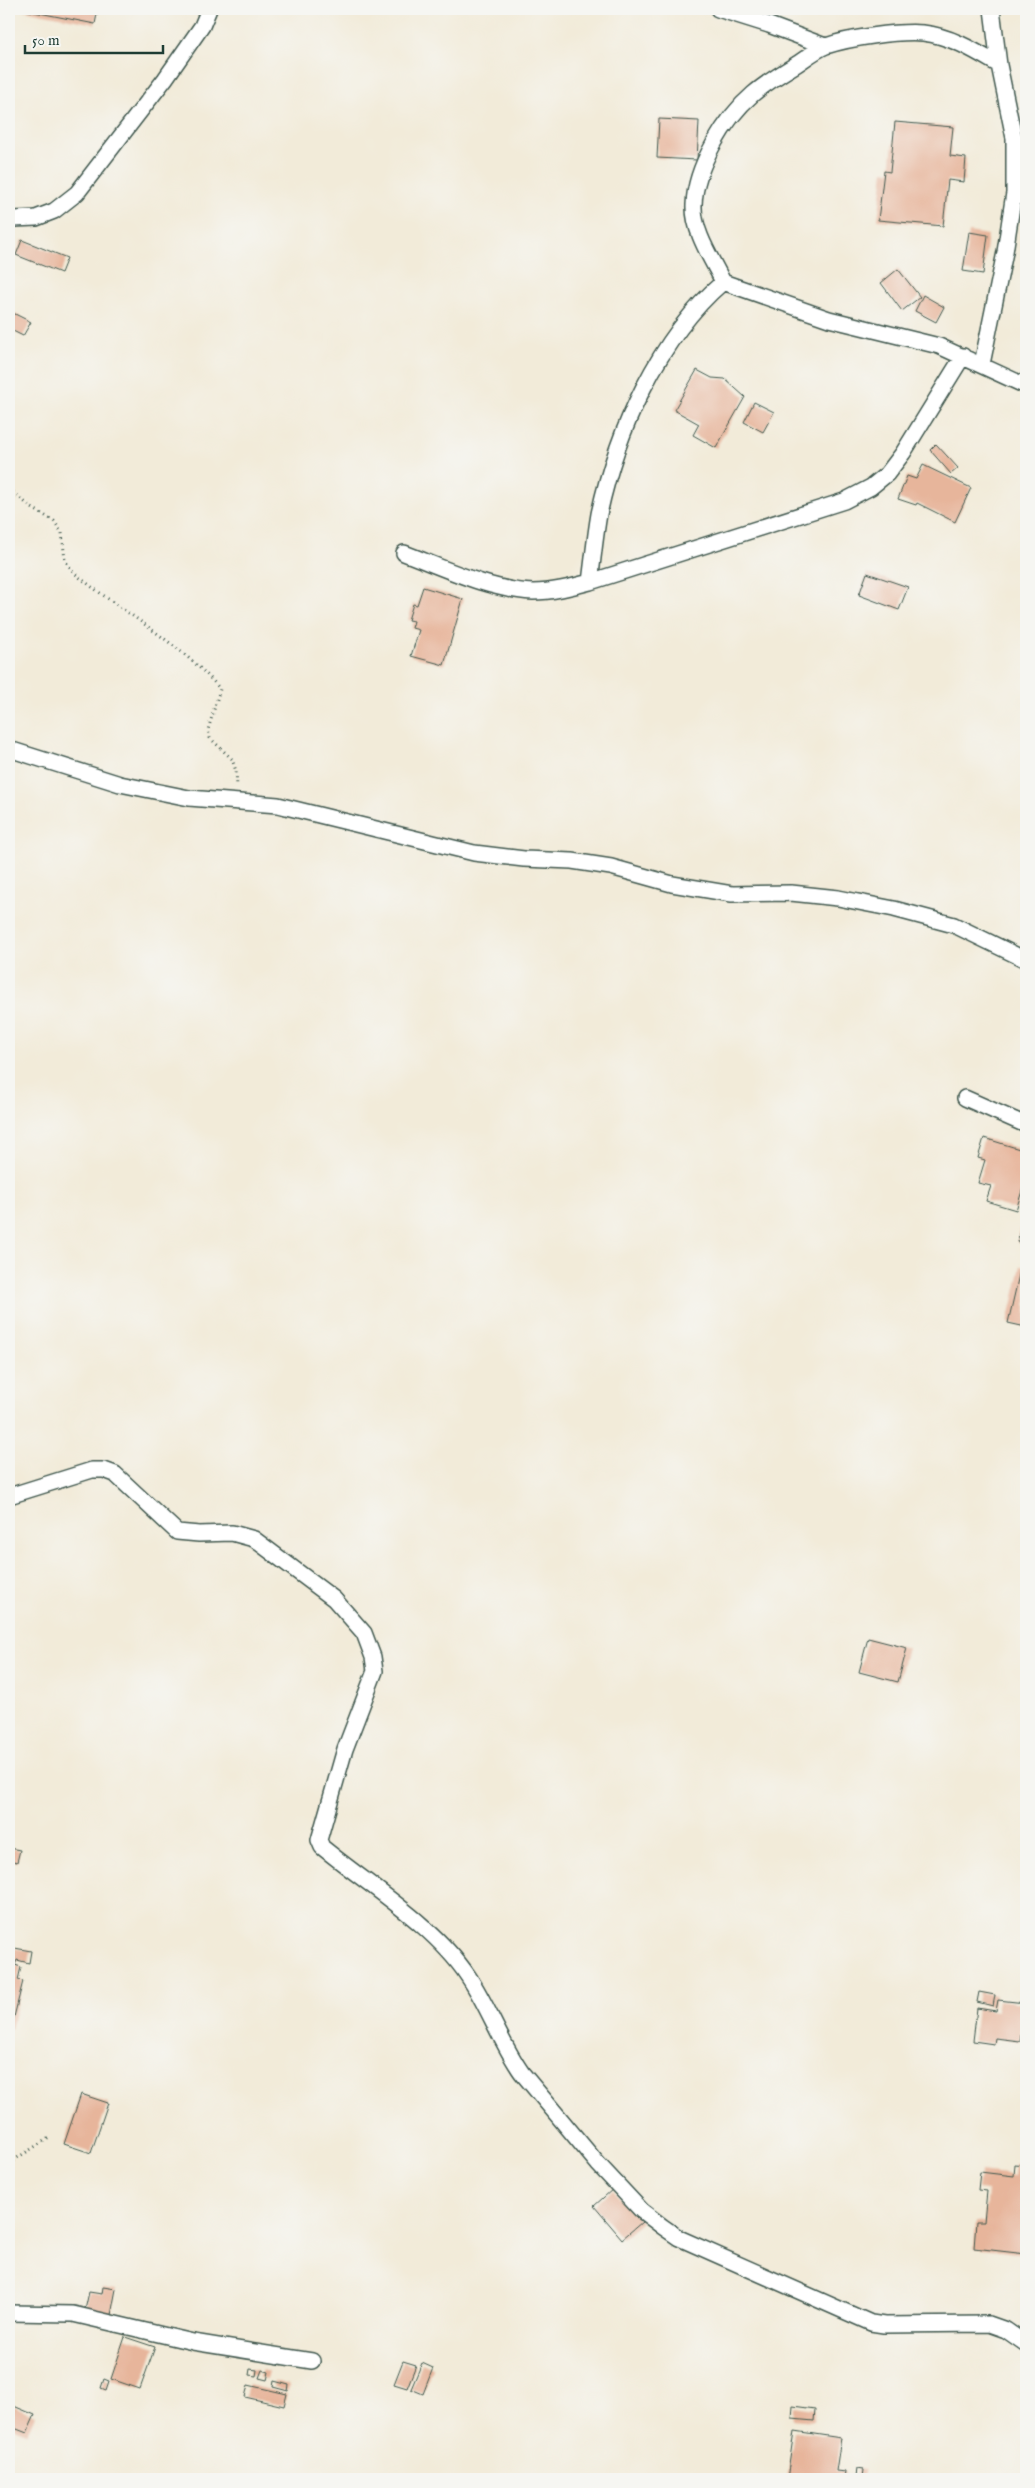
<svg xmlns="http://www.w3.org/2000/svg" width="1035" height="2488" viewBox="0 0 1035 2488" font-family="'IM FELL English',serif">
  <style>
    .building { fill: #e7b59b }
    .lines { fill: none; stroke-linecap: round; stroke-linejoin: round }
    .street-casing { stroke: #3f574d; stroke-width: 18 }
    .path { stroke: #3f574d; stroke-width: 3; stroke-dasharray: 1 4; stroke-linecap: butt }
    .street { stroke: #fff; stroke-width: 15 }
  </style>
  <rect width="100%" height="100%" fill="#f6f6f2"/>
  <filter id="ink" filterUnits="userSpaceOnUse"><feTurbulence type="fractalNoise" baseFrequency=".02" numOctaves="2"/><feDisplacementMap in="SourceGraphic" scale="10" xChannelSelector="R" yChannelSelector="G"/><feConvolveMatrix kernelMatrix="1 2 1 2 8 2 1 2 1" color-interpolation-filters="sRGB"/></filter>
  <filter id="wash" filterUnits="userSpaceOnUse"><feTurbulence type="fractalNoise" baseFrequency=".0096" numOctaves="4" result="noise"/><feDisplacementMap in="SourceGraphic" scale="20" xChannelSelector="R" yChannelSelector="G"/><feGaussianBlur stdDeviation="1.12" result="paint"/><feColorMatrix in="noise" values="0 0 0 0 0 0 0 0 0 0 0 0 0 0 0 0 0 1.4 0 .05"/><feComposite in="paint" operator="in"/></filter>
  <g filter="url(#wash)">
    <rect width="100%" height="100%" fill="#f2ebd9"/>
    <g id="blocks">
      <path class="building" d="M19 9H98L95 24Z
        M659 119 699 121 697 160 657 158Z
        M895 122 953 127 950 156 966 158 964 182 948 180 943 226 878 220 884 171 890 172Z
        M969 232 988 235 983 274 963 271Z
        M22 240 67 258 61 273 16 255Z
        M898 269 920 297 902 311 881 283Z
        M923 295 944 307 936 322 915 311Z
        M9 311 31 322 23 336 9 329Z
        M697 370 712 378 725 379 745 397 716 448 693 435 699 424 674 410Z
        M754 402 774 412 763 432 744 422Z
        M936 444 958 468 951 474 930 450Z
        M923 465 971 488 955 522 917 503 916 505 898 499 907 476 916 479Z
        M867 573 908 587 899 610 859 595Z
        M423 587 463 599 444 665 411 656 419 630 412 628 414 621 408 620 413 604 417 605Z
        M984 1138 1026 1151V1178L1016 1210 986 1201 991 1186 978 1183 985 1160 978 1158Z
        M1026 1208V1245L1017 1242Z
        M1021 1266 1026 1267V1327L1008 1323Z
        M868 1638 907 1648 898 1682 859 1672Z
        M9 1848 20 1850 17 1862 9 1860Z
        M9 1947 31 1951 29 1963 17 1960 15 1965 21 1967 18 1980 23 1981 11 2029 9 2028Z
        M979 1992 995 1995 993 2006 977 2002Z
        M998 2000 1025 2003 1020 2041 995 2038 994 2044 973 2041 977 2008 996 2011Z
        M81 2094 108 2103 91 2153 64 2144Z
        M1015 2164 1025 2165 1026 2254 974 2248 976 2222H984L987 2191 978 2190 980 2172 1014 2176Z
        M613 2189 642 2222 622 2239 594 2206Z
        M103 2287 116 2289 111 2315 85 2310 89 2292 102 2294Z
        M125 2337 155 2347 140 2389 111 2379Z
        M403 2361 416 2365 407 2388 394 2384Z
        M422 2363 433 2368 423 2394 411 2389Z
        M250 2369 257 2370 256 2376 249 2375Z
        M262 2370 269 2372 267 2380 259 2378Z
        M104 2379 109 2381 106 2390 101 2388Z
        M274 2381 289 2385 288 2391 273 2387Z
        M248 2385 287 2394 284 2406 245 2397Z
        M9 2404 35 2415 27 2433 9 2426Z
        M793 2406 815 2409 814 2421 792 2419Z
        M794 2431 841 2438 836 2471 845 2472 844 2479H787Z
        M857 2469 864 2470 863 2477 856 2476Z"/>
    </g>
  </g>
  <g filter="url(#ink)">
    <use href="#blocks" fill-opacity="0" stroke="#3f574d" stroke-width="1"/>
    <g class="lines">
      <defs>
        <path id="street" d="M718 9 769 25 825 46
          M999 65C975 51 951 36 923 33 898 31 849 38 826 46 816 50 806 58 797 64 782 73 766 83 753 94 725 118 695 167 694 205 693 232 712 259 723 282L829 319 939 346 1026 386
          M9 217 14 219 36 218 54 211 77 193 165 79 202 26 209 9
          M982 364 1005 252 1014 193V138L999 65 992 9
          M404 553C444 568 489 590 533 592 552 592 571 587 590 582 593 560 595 537 599 514 617 431 658 338 723 282
          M590 582 844 501 871 487 887 474 903 453 963 356
          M9 749 120 784 189 798 278 805 474 853 524 859 572 861 611 867 672 884 732 894 791 893 838 898 894 909 954 925 1026 960
          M965 1098 1026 1125
          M9 1496 92 1470H104L115 1474 177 1532 199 1534 232 1533 254 1539 334 1599 364 1633 373 1657 375 1671 345 1749 319 1840 322 1847C368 1885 435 1926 468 1976 489 2007 500 2042 522 2073L598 2164 642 2211 663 2227 679 2238 871 2323 884 2325 989 2324 1006 2330 1026 2344
          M9 2313 73 2314 193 2342 312 2361"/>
      </defs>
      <use href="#street" class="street-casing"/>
      <path class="path" d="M9 489 32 508 54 521 62 533 65 560 73 572C120 611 181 643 220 689L208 730 210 738 232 759 236 771 237 786
        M9 2163 49 2138"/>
      <use href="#street" class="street"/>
    </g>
  </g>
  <rect width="1035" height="2488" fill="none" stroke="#f6f6f2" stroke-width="30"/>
  <path d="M25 45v8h138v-8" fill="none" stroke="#1f3d34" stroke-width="2.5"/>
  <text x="32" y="45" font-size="15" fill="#1f3d34" stroke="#f6f6f2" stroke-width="4" paint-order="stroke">50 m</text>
</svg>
